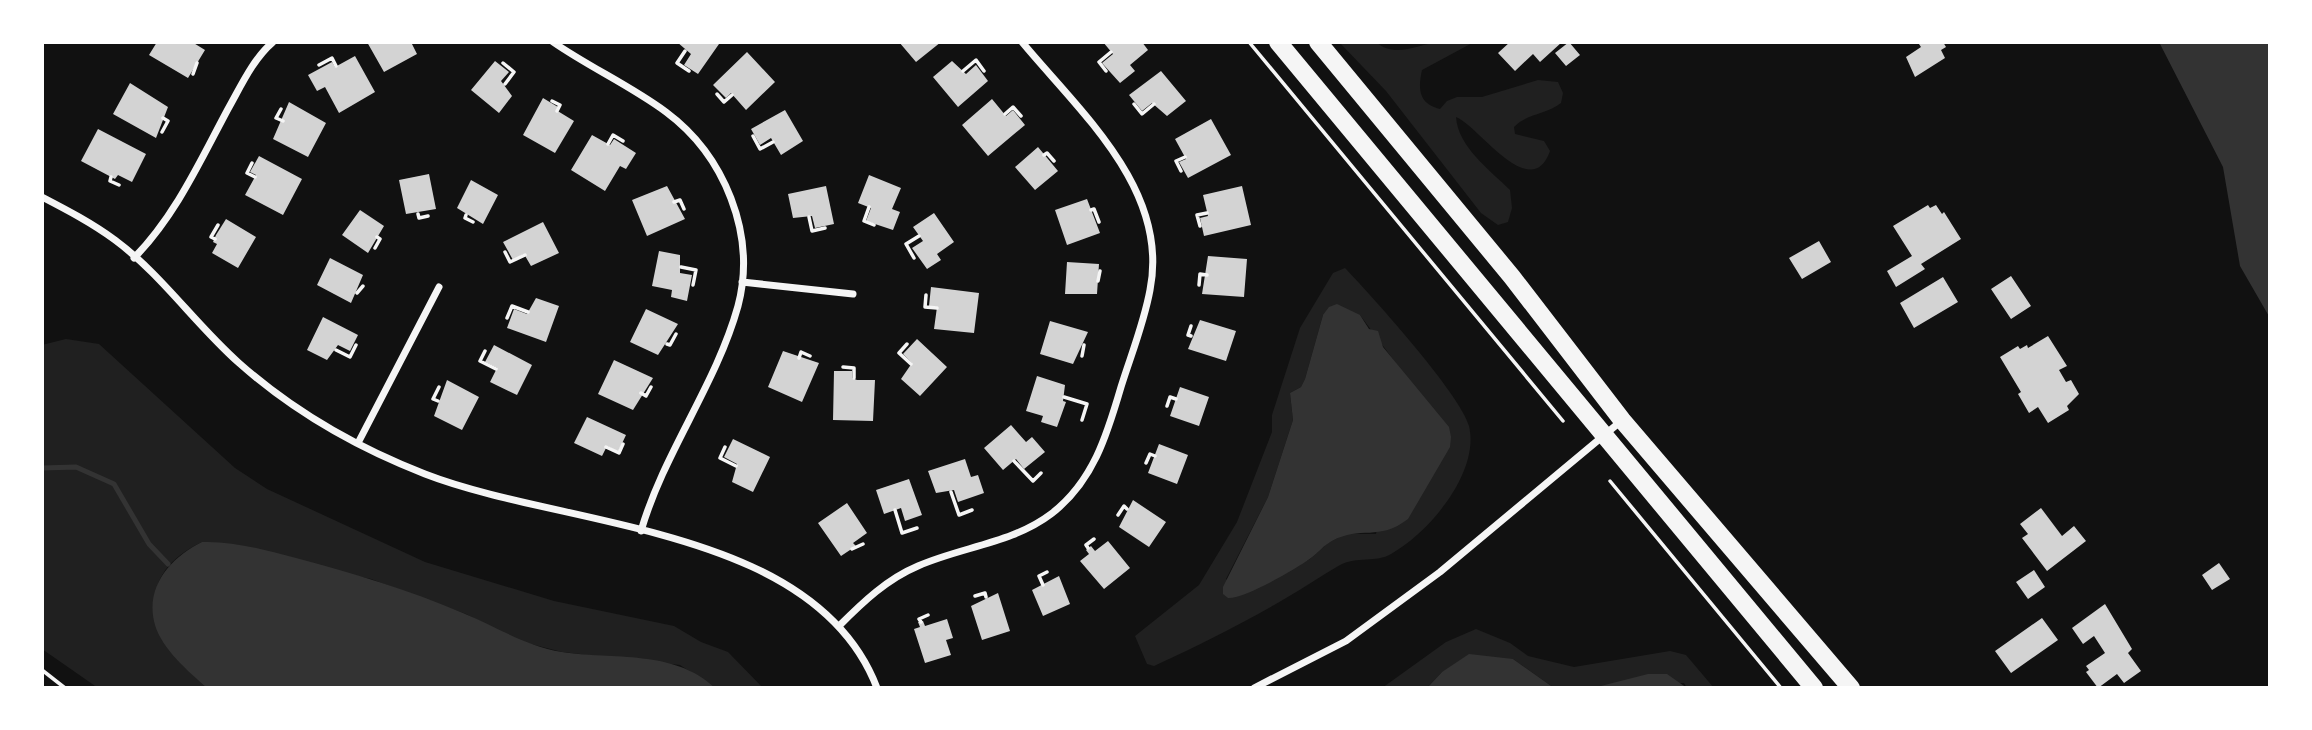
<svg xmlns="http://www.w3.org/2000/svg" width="2312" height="730" viewBox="0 0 2312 730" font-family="Karla,sans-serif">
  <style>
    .green { fill: #202020; fill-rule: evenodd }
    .water { fill: #333 }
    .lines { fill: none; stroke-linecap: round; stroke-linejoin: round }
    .stream { stroke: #333; stroke-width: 5 }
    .building { fill: #d3d3d3 }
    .path { stroke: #f5f5f5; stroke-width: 3.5 }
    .minor { stroke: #f5f5f5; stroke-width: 7 }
    .primary { stroke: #f5f5f5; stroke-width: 18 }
  </style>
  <rect width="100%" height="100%" fill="#111"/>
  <path class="green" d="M1339 42H1376C1395 59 1418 44 1440 42 1451 41 1463 42 1474 42L1422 70C1418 88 1418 104 1440 109L1447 101 1457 97H1482L1538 80 1558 82 1563 93 1561 103C1546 115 1527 113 1514 127L1515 134 1544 141 1550 151C1531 205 1478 125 1456 117 1458 147 1490 170 1510 190L1512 208 1508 222 1498 225 1481 213 1386 91Z
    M1345 268C1371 295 1461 395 1469 426 1480 472 1430 532 1391 554 1376 563 1357 556 1340 565 1322 575 1304 588 1286 598 1244 623 1199 645 1154 666L1147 664 1135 636 1199 585 1237 522 1272 432V415L1300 328 1333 273ZM1323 315H1360L1404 374 1376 534H1345L1328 543 1310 559 1245 594 1226 579 1268 497 1293 420 1290 393 1301 387 1305 379Z
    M66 339 99 344 235 468 267 489 425 562 554 601 674 626 701 642 728 652 763 688H715L680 665 562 652 519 641 466 614 371 579 202 542C124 579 156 644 207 688H98L42 649V345Z
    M1476 629 1510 643 1528 656 1574 667 1670 651 1686 655 1714 688H1687L1684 683H1620L1593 688H1554L1513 659 1442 672 1427 688H1382L1446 642Z"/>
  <path class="water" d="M2159 42H2270V318L2240 266 2223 167Z
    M1337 304 1360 315 1369 329 1378 331 1383 347 1449 427 1451 437 1450 447 1408 519C1378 542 1361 525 1332 541 1324 545 1318 553 1311 558 1296 569 1244 599 1228 598L1223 594V587L1268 497 1293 420 1290 393 1301 387 1305 379 1323 315 1329 307Z
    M202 542C234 541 265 550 296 558 353 573 409 590 463 613 497 627 525 646 562 652 613 660 674 649 715 688H207C189 672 162 649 155 625 144 587 171 557 202 542Z
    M1469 654 1513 659 1554 688H1427L1442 672Z
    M1648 674H1667L1687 688H1593Z"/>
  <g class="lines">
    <path class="stream" d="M42 468 76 467 114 484 149 544 168 564"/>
  </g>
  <path class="building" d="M157 42H192L205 50 188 78 149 55Z
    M367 42H411L417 54 384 72Z
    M677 42H717L719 44 698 74 684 65 691 54Z
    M899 42H941L916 62Z
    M1103 42H1142L1148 50 1130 65 1135 71 1120 83 1102 63 1113 54Z
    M1510 42H1562L1540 62 1533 54 1515 71 1498 53Z
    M1569 42 1580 55 1566 66 1555 53Z
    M1921 42H1943L1946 47 1941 50 1945 58 1915 77 1906 57 1921 47 1919 44Z
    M747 52 775 82 746 110 731 93 726 98 713 85Z
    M355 56 375 92 339 113 325 87 317 91 308 75 332 62 335 67Z
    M495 61 509 72 501 81 512 96 499 113 471 90Z
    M952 61 966 74 976 65 988 81 958 107 933 77Z
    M1161 71 1186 101 1167 116 1152 103 1142 111 1129 95Z
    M130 83 168 107 156 138 113 114Z
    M543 98 558 107 556 110 574 121 555 153 523 135Z
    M992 99 1006 116 1013 110 1025 125 988 156 962 125Z
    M289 102 326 123 308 157 273 139Z
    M785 110 803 141 781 155 771 138 760 145 751 129Z
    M1211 119 1231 155 1188 178 1179 162 1186 159 1175 139Z
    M98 129 146 154 132 182 118 175 115 179 81 161Z
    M592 135 610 145 614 139 636 153 626 169 620 166 605 191 571 170Z
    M1038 147 1058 171 1035 190 1015 167Z
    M259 156 302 179 283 215 245 195 256 175 250 172Z
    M429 174 436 209 406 214 399 180Z
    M869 175 901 188 892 209 900 212 893 230 866 221 871 208 858 203Z
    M471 180 498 195 483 224 457 208Z
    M667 186 685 219 647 236 632 200Z
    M826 186 834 224 815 228 812 216 793 218 788 194Z
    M1242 186 1251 225 1204 236 1200 218 1208 216 1203 195Z
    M1087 199 1100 233 1067 245 1055 210Z
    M1928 205 1930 208 1936 205 1942 214 1944 212 1961 239 1921 264 1925 269 1896 287 1887 271 1912 256 1893 226Z
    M360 210 384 226 368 253 342 235Z
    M934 213 954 242 937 254 941 260 927 269 912 248 923 241 913 227Z
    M226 219 256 237 238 268 212 253 217 244 213 242 216 235Z
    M543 222 559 253 531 266 524 254 513 260 503 242Z
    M1819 241 1831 262 1802 279 1789 258Z
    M659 251 680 255V273L692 275 687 301 671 297 672 290 652 286Z
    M1208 256 1247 259 1244 297 1202 294Z
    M330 258 363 275 351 303 317 285Z
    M1067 262 1099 264 1097 294H1065Z
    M2011 276 2031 306 2011 319 1991 289Z
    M1943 277 1958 302 1914 328 1900 303Z
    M931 287 979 293 974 333 934 329 937 307 929 306Z
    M536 298 559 306 546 342 507 328 514 309 527 314Z
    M646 309 678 324 658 355 630 342Z
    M323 317 358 335 350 351 338 345 327 360 307 350Z
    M1200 320 1236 331 1226 361 1188 349Z
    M1050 321 1088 332 1073 364 1040 354Z
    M2048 336 2067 366 2059 370 2066 382 2071 380 2079 394 2067 406 2069 410 2048 423 2038 407 2029 413 2018 394 2021 392 2000 357 2018 346 2020 349 2027 345 2028 348Z
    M917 339 947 367 920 396 901 379 912 363 903 354Z
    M494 345 532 365 517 395 490 382 497 368 485 362Z
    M783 351 819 363 802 402 768 387Z
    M614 360 653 378 633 410 598 394Z
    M834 371H852V378L857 380H875L873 421 833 420Z
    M1037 376 1065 385 1063 401 1066 402 1057 427 1041 422 1043 416 1026 411Z
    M447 380 479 397 462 430 434 416Z
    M1180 387 1209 397 1199 426 1170 416Z
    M587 417 626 435 618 452 607 446 602 456 574 443Z
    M1011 425 1026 442 1032 437 1045 452 1024 469 1016 459 1003 470 984 448Z
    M733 439 770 457 753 492 732 482 737 464 724 457Z
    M1159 444 1188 455 1177 484 1148 473Z
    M965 459 971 477 978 475 984 493 958 502 954 490 936 493 928 471Z
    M909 479 922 515 905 521 901 508 884 514 876 490Z
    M1133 500 1166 522 1149 547 1119 527Z
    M847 503 867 533 853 543 856 546 841 556 818 523Z
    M2041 508 2062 536 2074 526 2086 541 2047 571 2022 538 2028 534 2020 524Z
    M1108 541 1130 568 1104 589 1080 561 1089 554 1086 550 1091 546 1095 551Z
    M2219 563 2230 579 2212 590 2202 575Z
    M2034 570 2045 587 2028 599 2016 582Z
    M1059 576 1070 604 1043 616 1032 590Z
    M998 593 1010 631 982 640 971 606Z
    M2105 604 2132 649 2128 653 2141 671 2124 683 2117 674 2098 688 2086 672 2089 670 2086 666 2105 653 2094 636 2083 644 2072 628Z
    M2042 618 2058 640 2011 673 1995 651Z
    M947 619 953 638 946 640 951 655 925 663 914 629 920 627 918 622 923 621 925 626Z"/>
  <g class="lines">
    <path class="path" d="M1249 42 1563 421
      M685 51 677 63 689 71
      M503 63 514 72 505 84
      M319 65 332 58 336 66
      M963 71 976 60 984 71
      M1106 71 1099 62 1111 52
      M193 74 197 63
      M717 94 724 102 732 95
      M552 101 560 105 557 111
      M1134 104 1142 114 1154 104
      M281 109 276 118 283 121
      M1005 114 1013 107 1021 116
      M162 132 168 121 163 118
      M753 136 760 149 773 142
      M608 144 613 135 623 141
      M1044 155 1047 153 1054 161
      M252 163 247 173 255 177
      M1181 171 1176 161 1185 157
      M111 177 110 181 119 185
      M674 202 680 200 684 209
      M869 207 864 221 874 225
      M1091 210 1094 209 1099 222
      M418 214 419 218 428 216
      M466 215 465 218 473 222
      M809 217 812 231 825 228
      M1200 226 1197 215 1207 213
      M215 239 211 237 218 225
      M375 248 380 239 377 237
      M505 252 510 262 525 255
      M914 258 906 244 919 236
      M681 267 696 270 693 285
      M1098 281 1100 271
      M1199 285 1200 274 1207 275
      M357 293 363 286
      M926 295 925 307 937 308
      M507 318 512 306 528 312
      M1191 336 1188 335 1191 326
      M667 344 670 345 676 334
      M907 344 899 353 911 364
      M336 350 350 357 356 345
      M485 351 480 361 496 369
      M1082 356 1084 345
      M799 358 801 352 810 356
      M843 367 854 368V378
      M641 393 646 396 651 387
      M1064 397 1087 404 1082 420
      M438 401 433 399 439 387
      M1167 406 1170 397 1176 399
      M606 447 619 453 623 444
      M725 447 720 458 736 466
      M1014 461 1033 481 1041 473
      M1146 463 1150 454 1155 456
      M1610 481 1781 688
      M951 492 959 515 972 510
      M895 510 902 533 917 528
      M1118 515 1124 506 1127 509
      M1088 548 1086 545 1094 539
      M852 549 863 544
      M1043 585 1039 576 1047 572
      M975 596 985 593 986 597
      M921 622 919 619 928 615
      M42 670 65 688"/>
    <path class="minor" d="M553 42C589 67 631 86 666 112 724 155 757 234 738 306 716 385 664 452 641 531
      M42 197C67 210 92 223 115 240 161 274 196 325 239 363 293 411 358 448 425 474 564 528 815 525 877 688
      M134 258C176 215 200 161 228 109 241 86 253 59 273 42
      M742 282 853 294
      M358 443 439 287
      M839 626C863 602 887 579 918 566 961 547 1013 543 1051 514 1093 482 1107 435 1121 387 1131 355 1144 323 1150 290 1170 190 1080 112 1022 42
      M1254 688 1346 641 1440 572 1620 422"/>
    <path class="primary" d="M1278 42 1814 688
      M1318 42 1512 277 1622 420 1851 688"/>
  </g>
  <rect width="2312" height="730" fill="none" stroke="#ffffff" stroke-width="88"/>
</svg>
